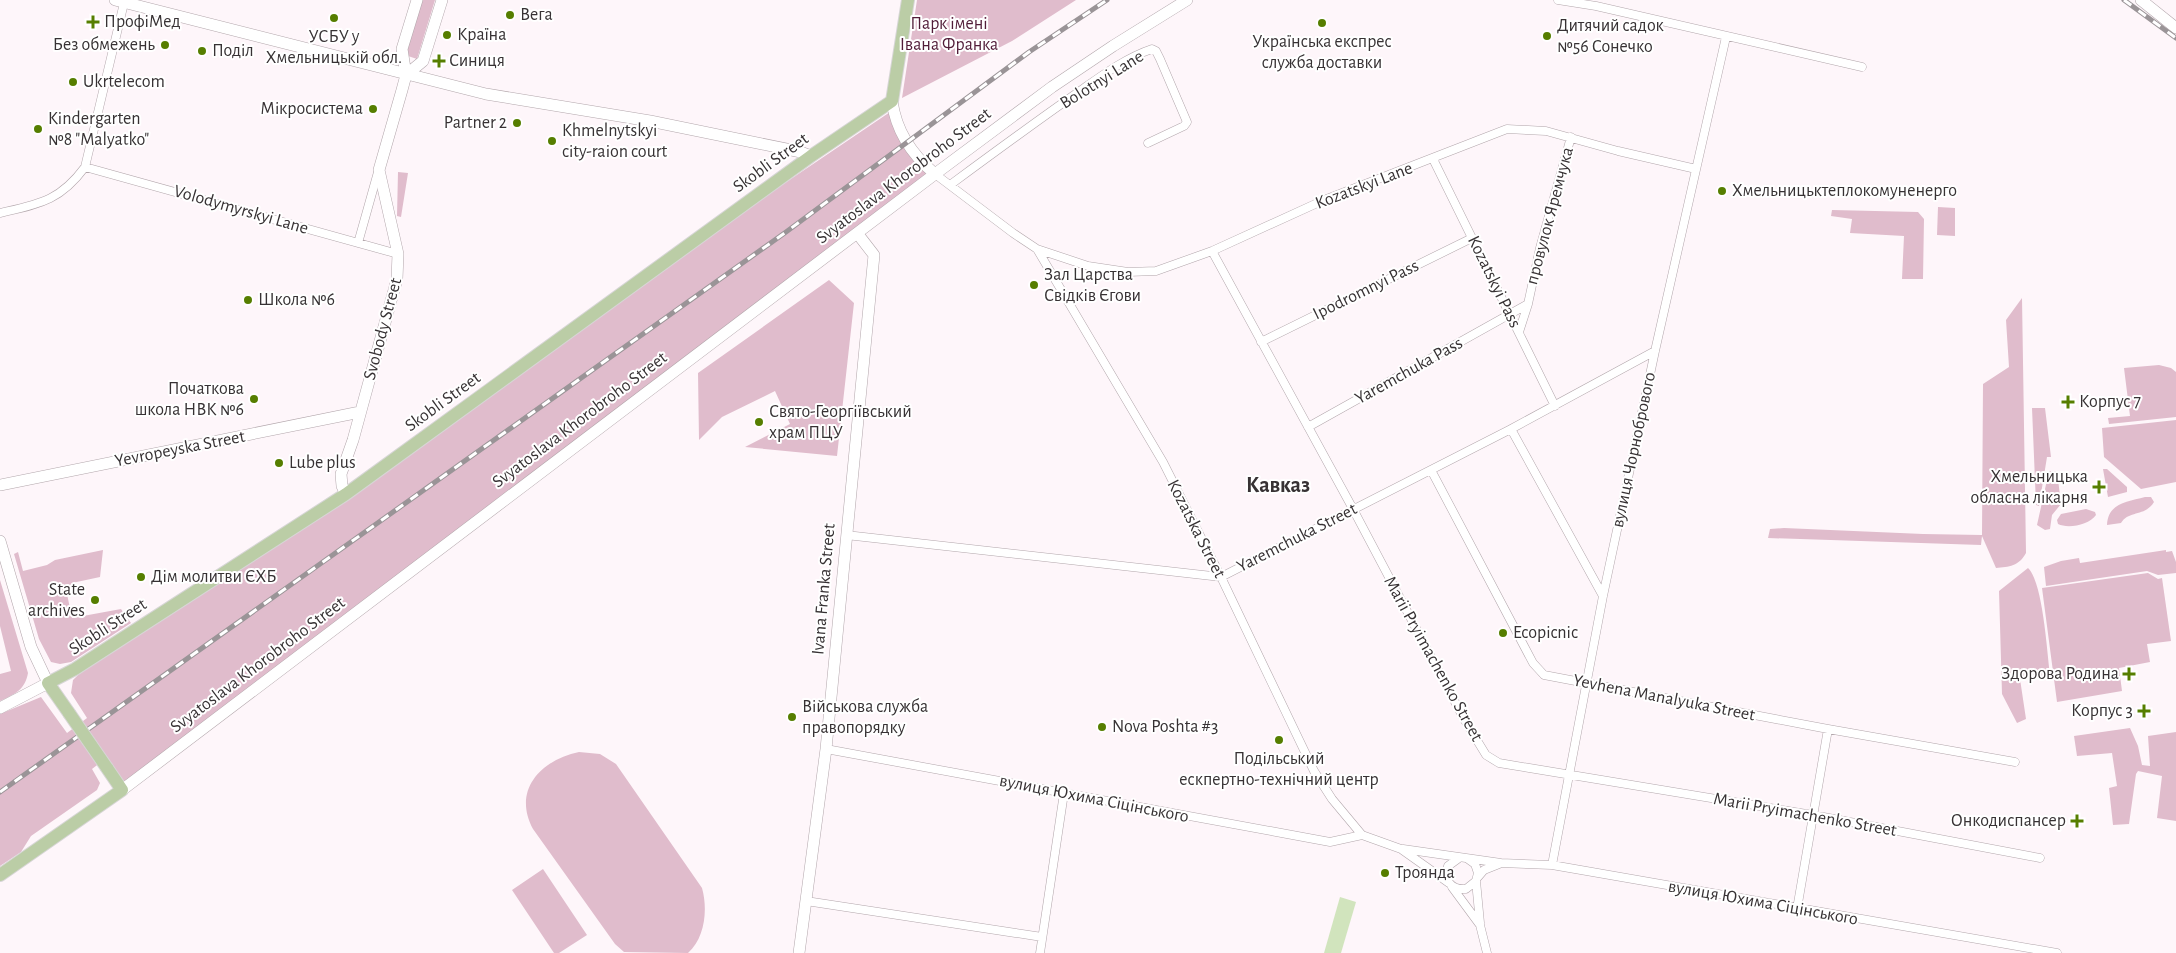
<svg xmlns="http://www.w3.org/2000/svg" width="2176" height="953" viewBox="0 0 2176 953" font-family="'Alegreya Sans',sans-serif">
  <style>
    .green { fill: #e0bccc }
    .water { fill: #d1e4bd }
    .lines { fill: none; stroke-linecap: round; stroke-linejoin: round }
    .street-casing { stroke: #b2a6ab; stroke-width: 9 }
    .secondary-casing { stroke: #b2a6ab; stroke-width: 12 }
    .primary-casing { stroke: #d7d6d6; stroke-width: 14 }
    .street { stroke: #fff; stroke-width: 8 }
    .secondary { stroke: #fff; stroke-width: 11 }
    .primary { stroke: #bbcda6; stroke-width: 12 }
    .rail-casing { stroke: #9a9497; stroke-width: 5 }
    .rail { stroke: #fff; stroke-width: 3; stroke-dasharray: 9; stroke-linecap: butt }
    .primary-bridge-casing { stroke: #d7d6d6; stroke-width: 14; stroke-linecap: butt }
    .primary-bridge { stroke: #bbcda6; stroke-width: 12 }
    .poi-dot { fill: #567e00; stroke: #fff; stroke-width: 2 }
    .labels { text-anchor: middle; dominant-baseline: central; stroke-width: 4; stroke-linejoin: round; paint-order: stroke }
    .poi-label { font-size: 18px; fill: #373234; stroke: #fff; text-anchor: start }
    .park-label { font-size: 18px; fill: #511c38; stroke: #fff }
    .street-label { font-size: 18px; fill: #373234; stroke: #fff }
    .district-label { font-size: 22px; font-weight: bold; fill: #373234; stroke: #fff }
  </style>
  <rect width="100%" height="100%" fill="#fef6fa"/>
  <path class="green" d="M422 0H435L417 59 405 55Z
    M917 0H1076L1012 41 902 98Z
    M893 110 928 173 123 784 105 759 92 769 100 783 97 790 31 836 21 852 0 866V714L41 697 67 733 87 718 71 693 73 680 79 674 377 479 751 206Z
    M398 172 408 173 401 217 397 216Z
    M1938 207 1955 208V236L1937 235Z
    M1832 210 1918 212 1924 219 1923 279H1902L1904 236 1850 233 1852 219 1831 216Z
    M829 280 854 303 837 456 745 447 790 424 775 391 722 417 699 440 698 373Z
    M2022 298 2026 553C2019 566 2009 567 1996 568L1982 536 1981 545 1768 538 1770 529 1784 528 1923 534 1982 535 1983 384 2009 367 2006 320Z
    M2159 365 2171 368 2176 372V417L2109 424 2108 418 2130 416 2124 368Z
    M2045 408 2051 457H2047L2039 506 2036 505 2032 408Z
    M2176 420V482L2141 489 2104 457 2102 428Z
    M2103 469H2107L2127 487V492L2108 497Z
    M2049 471H2057L2061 504 2052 515 2050 529 2045 530 2037 525Z
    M2145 497H2151L2154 502C2145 517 2129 510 2121 523L2107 525C2108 503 2127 502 2145 497Z
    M2086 509 2095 512 2096 515C2089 525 2068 529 2058 524L2057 520 2061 514Z
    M103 550 100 577 72 583 74 592 67 594 72 618 121 609 131 623 71 662 60 664 51 662 39 639 14 554 18 552 23 571 47 565 55 560Z
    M2166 550V552L2172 551 2176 562V573L2158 575 2147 571 2046 586 2044 567 2061 561 2079 558 2080 563Z
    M2028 568C2043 582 2047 652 2050 675L2020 679 2026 719 2017 723 2002 694 1999 591Z
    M2148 573 2158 579 2162 578 2171 641 2147 644 2150 662 2119 668 2122 691 2057 702 2042 588Z
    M0 580 28 673C25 690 15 694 0 701V674L11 671 0 626Z
    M2130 728 2138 746 2142 765 2150 766 2148 736 2176 732V821L2157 818 2162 776 2138 771 2136 774 2129 824 2113 825 2109 788 2117 786 2112 753 2077 756 2074 736Z
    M579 752 600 754 616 764 702 888C708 909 705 938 688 953L624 952 615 944 533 829C512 790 541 760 579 752Z
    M543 869 587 935 559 953H554L512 890Z"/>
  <path class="water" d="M1340 897 1356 902 1341 953H1324Z"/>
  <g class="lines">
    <defs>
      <path id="street" d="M1558 0 1596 6 1862 67
        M1433 159 1555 406
        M85 167 398 254
        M935 174 1013 233 1037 249 1163 462 1221 577 1314 771 1332 799 1362 835 1401 849 1449 883
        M950 185C992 154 1034 123 1077 93 1100 77 1125 58 1152 49L1156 51 1160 59 1187 122 1184 126 1148 143
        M0 213C39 204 60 201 85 167L124 3
        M358 243 378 172
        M1037 249 1088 266 1128 272 1156 271 1212 251 1324 200 1507 129 1546 131 1618 151 1696 169
        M1212 251 1353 509 1464 719 1486 755 1499 763 1813 815 2040 858
        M1519 332 1528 304
        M1261 342 1472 238
        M1308 427 1528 304 1540 248 1571 137
        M1511 429 1603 596
        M1431 470 1533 663 1544 675 1828 729 2015 762
        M846 535 1221 577 1511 429 1655 351
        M826 749 1330 842 1362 835
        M1403 849 1501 863 1552 865 2057 953
        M1459 858 1448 866C1443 880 1451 890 1466 889L1476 881
        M1468 859 1475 864 1478 873 1476 881 1480 923
        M1552 865 1603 596 1655 351 1726 37
        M1478 877 1484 870 1499 864
        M1452 887 1480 925 1487 953
        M806 901 1042 937
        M1797 909 1828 729
        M1040 953 1064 793"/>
      <path id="secondary" d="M115 0 486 94 650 121 801 152 811 156
        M2141 0 2176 28
        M406 75 423 61 442 0
        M892 101C896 130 912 155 935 174
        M0 485 360 412
        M346 494 342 486 341 474 353 440 397 279 398 254 379 170 402 90 406 75 402 49 417 0
        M0 541 31 647 48 683 0 708
        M122 790 935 174 1052 87 1113 46 1187 0
        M799 953 826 749 874 255 857 233"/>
      <path id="primary" d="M69 713 48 683 75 669 346 494 811 156 892 101 908 0
        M0 875 122 790 107 768"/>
    </defs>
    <use href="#street" class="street-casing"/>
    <use href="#secondary" class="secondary-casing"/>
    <use href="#primary" class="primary-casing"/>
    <use href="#street" class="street"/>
    <use href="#secondary" class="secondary"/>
    <use href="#primary" class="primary"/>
    <defs>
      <path id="rail" d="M2124 0 2176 38
        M0 792 786 232 1029 52 1107 0"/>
    </defs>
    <use href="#rail" class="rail-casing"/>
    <use href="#rail" class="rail"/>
    <defs>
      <path id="primary-bridge" d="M69 713 107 768"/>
    </defs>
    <use href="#primary-bridge" class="primary-bridge-casing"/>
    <use href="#primary-bridge" class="primary-bridge"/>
  </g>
  <g class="poi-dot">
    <circle cx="510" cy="15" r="5"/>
    <circle cx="334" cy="18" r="5"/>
    <path d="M90.5 14.5h5v5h5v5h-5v5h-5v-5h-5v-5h5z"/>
    <circle cx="1322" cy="23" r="5"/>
    <circle cx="447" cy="35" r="5"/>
    <circle cx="1547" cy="36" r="5"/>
    <circle cx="165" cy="45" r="5"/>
    <circle cx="202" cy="51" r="5"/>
    <path d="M436.5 53.5h5v5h5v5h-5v5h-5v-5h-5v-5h5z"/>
    <circle cx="73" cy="82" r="5"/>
    <circle cx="373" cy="109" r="5"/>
    <circle cx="517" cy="123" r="5"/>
    <circle cx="38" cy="129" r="5"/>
    <circle cx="552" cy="141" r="5"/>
    <circle cx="1722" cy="191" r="5"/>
    <circle cx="1034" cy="285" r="5"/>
    <circle cx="248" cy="300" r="5"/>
    <circle cx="254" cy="399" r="5"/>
    <path d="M2065.5 394.5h5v5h5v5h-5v5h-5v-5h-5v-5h5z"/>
    <circle cx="759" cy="422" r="5"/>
    <circle cx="279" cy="463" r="5"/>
    <path d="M2096.5 479.5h5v5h5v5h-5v5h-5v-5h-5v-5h5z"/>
    <circle cx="141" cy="577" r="5"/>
    <circle cx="95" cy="600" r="5"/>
    <circle cx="1503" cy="633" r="5"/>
    <path d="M2126.5 666.5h5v5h5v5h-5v5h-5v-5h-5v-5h5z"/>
    <path d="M2141.5 703.5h5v5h5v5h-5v5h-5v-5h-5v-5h5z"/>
    <circle cx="792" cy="717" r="5"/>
    <circle cx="1102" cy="727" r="5"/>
    <circle cx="1279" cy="740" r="5"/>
    <path d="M2074.5 813.5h5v5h5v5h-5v5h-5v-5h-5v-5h5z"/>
    <circle cx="1385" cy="873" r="5"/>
  </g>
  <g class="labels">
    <g class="poi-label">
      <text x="520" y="15">Вега</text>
      <text x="104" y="22">ПрофіМед</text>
      <text x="1557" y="26">Дитячий садок<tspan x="1557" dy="21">№56 Сонечко</tspan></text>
      <text x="457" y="35">Країна</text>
      <text x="334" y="37" text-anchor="middle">УСБУ у<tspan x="334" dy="21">Хмельницькій обл.</tspan></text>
      <text x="1322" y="42" text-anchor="middle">Українська експрес<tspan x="1322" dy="21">служба доставки</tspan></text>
      <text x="155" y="45" text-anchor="end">Без обмежень</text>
      <text x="212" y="51">Поділ</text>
      <text x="449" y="61">Синиця</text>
      <text x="83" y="82">Ukrtelecom</text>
      <text x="363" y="109" text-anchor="end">Мікросистема</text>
      <text x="48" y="119">Kindergarten<tspan x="48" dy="21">№8 "Malyatko"</tspan></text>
      <text x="507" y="123" text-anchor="end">Partner 2</text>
      <text x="562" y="131">Khmelnytskyi<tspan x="562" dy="21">city-raion court</tspan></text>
      <text x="1732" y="191">Хмельницьктеплокомуненерго</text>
      <text x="1044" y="275">Зал Царства<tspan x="1044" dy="21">Свідків Єгови</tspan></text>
      <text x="258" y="300">Школа №6</text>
      <text x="244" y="389" text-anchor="end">Початкова<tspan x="244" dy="21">школа НВК №6</tspan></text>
      <text x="2079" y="402">Корпус 7</text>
      <text x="769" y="412">Свято-Георгіївський<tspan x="769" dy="21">храм ПЦУ</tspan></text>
      <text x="289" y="463">Lube plus</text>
      <text x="2088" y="477" text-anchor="end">Хмельницька<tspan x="2088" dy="21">обласна лікарня</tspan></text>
      <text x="151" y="577">Дім молитви ЄХБ</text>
      <text x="85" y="590" text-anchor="end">State<tspan x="85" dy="21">archives</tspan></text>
      <text x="1513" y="633">Ecopicnic</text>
      <text x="2119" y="674" text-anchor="end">Здорова Родина</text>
      <text x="802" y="707">Військова служба<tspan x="802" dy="21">правопорядку</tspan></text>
      <text x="2133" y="711" text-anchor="end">Корпус 3</text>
      <text x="1112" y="727">Nova Poshta #3</text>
      <text x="1279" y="759" text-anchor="middle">Подільський<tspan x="1279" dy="21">ескпертно-технічний центр</tspan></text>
      <text x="2066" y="821" text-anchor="end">Онкодиспансер</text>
      <text x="1395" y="873">Троянда</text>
    </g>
    <g class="park-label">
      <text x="949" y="24">Парк імені<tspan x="949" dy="21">Івана Франка</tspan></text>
    </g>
    <g class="street-label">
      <text transform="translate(1102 80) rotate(-32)">Bolotnyi Lane</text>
      <text transform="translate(771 163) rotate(-36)">Skobli Street</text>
      <text transform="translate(904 176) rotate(-37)">Svyatoslava Khorobroho Street</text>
      <text transform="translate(1364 186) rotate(-21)">Kozatskyi Lane</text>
      <text transform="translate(241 210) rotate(16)">Volodymyrskyi Lane</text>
      <text transform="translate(1550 216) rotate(-75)">провулок Яремчука</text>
      <text transform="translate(1494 282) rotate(64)">Kozatskyi Pass</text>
      <text transform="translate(1366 290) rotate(-26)">Ipodromnyi Pass</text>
      <text transform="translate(383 329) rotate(-75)">Svobody Street</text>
      <text transform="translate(1409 371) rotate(-29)">Yaremchuka Pass</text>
      <text transform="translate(443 402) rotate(-36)">Skobli Street</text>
      <text transform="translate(580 420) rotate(-37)">Svyatoslava Khorobroho Street</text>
      <text transform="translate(180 449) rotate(-11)">Yevropeyska Street</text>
      <text transform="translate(1634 450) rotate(-78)">вулиця Чорнобрового</text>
      <text transform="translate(1196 529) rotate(63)">Kozatska Street</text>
      <text transform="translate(1297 538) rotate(-27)">Yaremchuka Street</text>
      <text transform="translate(824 589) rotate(-85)">Ivana Franka Street</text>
      <text transform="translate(108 627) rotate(-33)">Skobli Street</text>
      <text transform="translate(1433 659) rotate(61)">Marii Pryimachenko Street</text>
      <text transform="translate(258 665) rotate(-37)">Svyatoslava Khorobroho Street</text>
      <text transform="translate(1664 698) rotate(11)">Yevhena Manalyuka Street</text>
      <text transform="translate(1094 799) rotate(11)">вулиця Юхима Сіцінського</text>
      <text transform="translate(1805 815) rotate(10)">Marii Pryimachenko Street</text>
      <text transform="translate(1763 903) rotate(10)">вулиця Юхима Сіцінського</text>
    </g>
    <g class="district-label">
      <text x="1278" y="485">Кавказ</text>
    </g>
  </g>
</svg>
